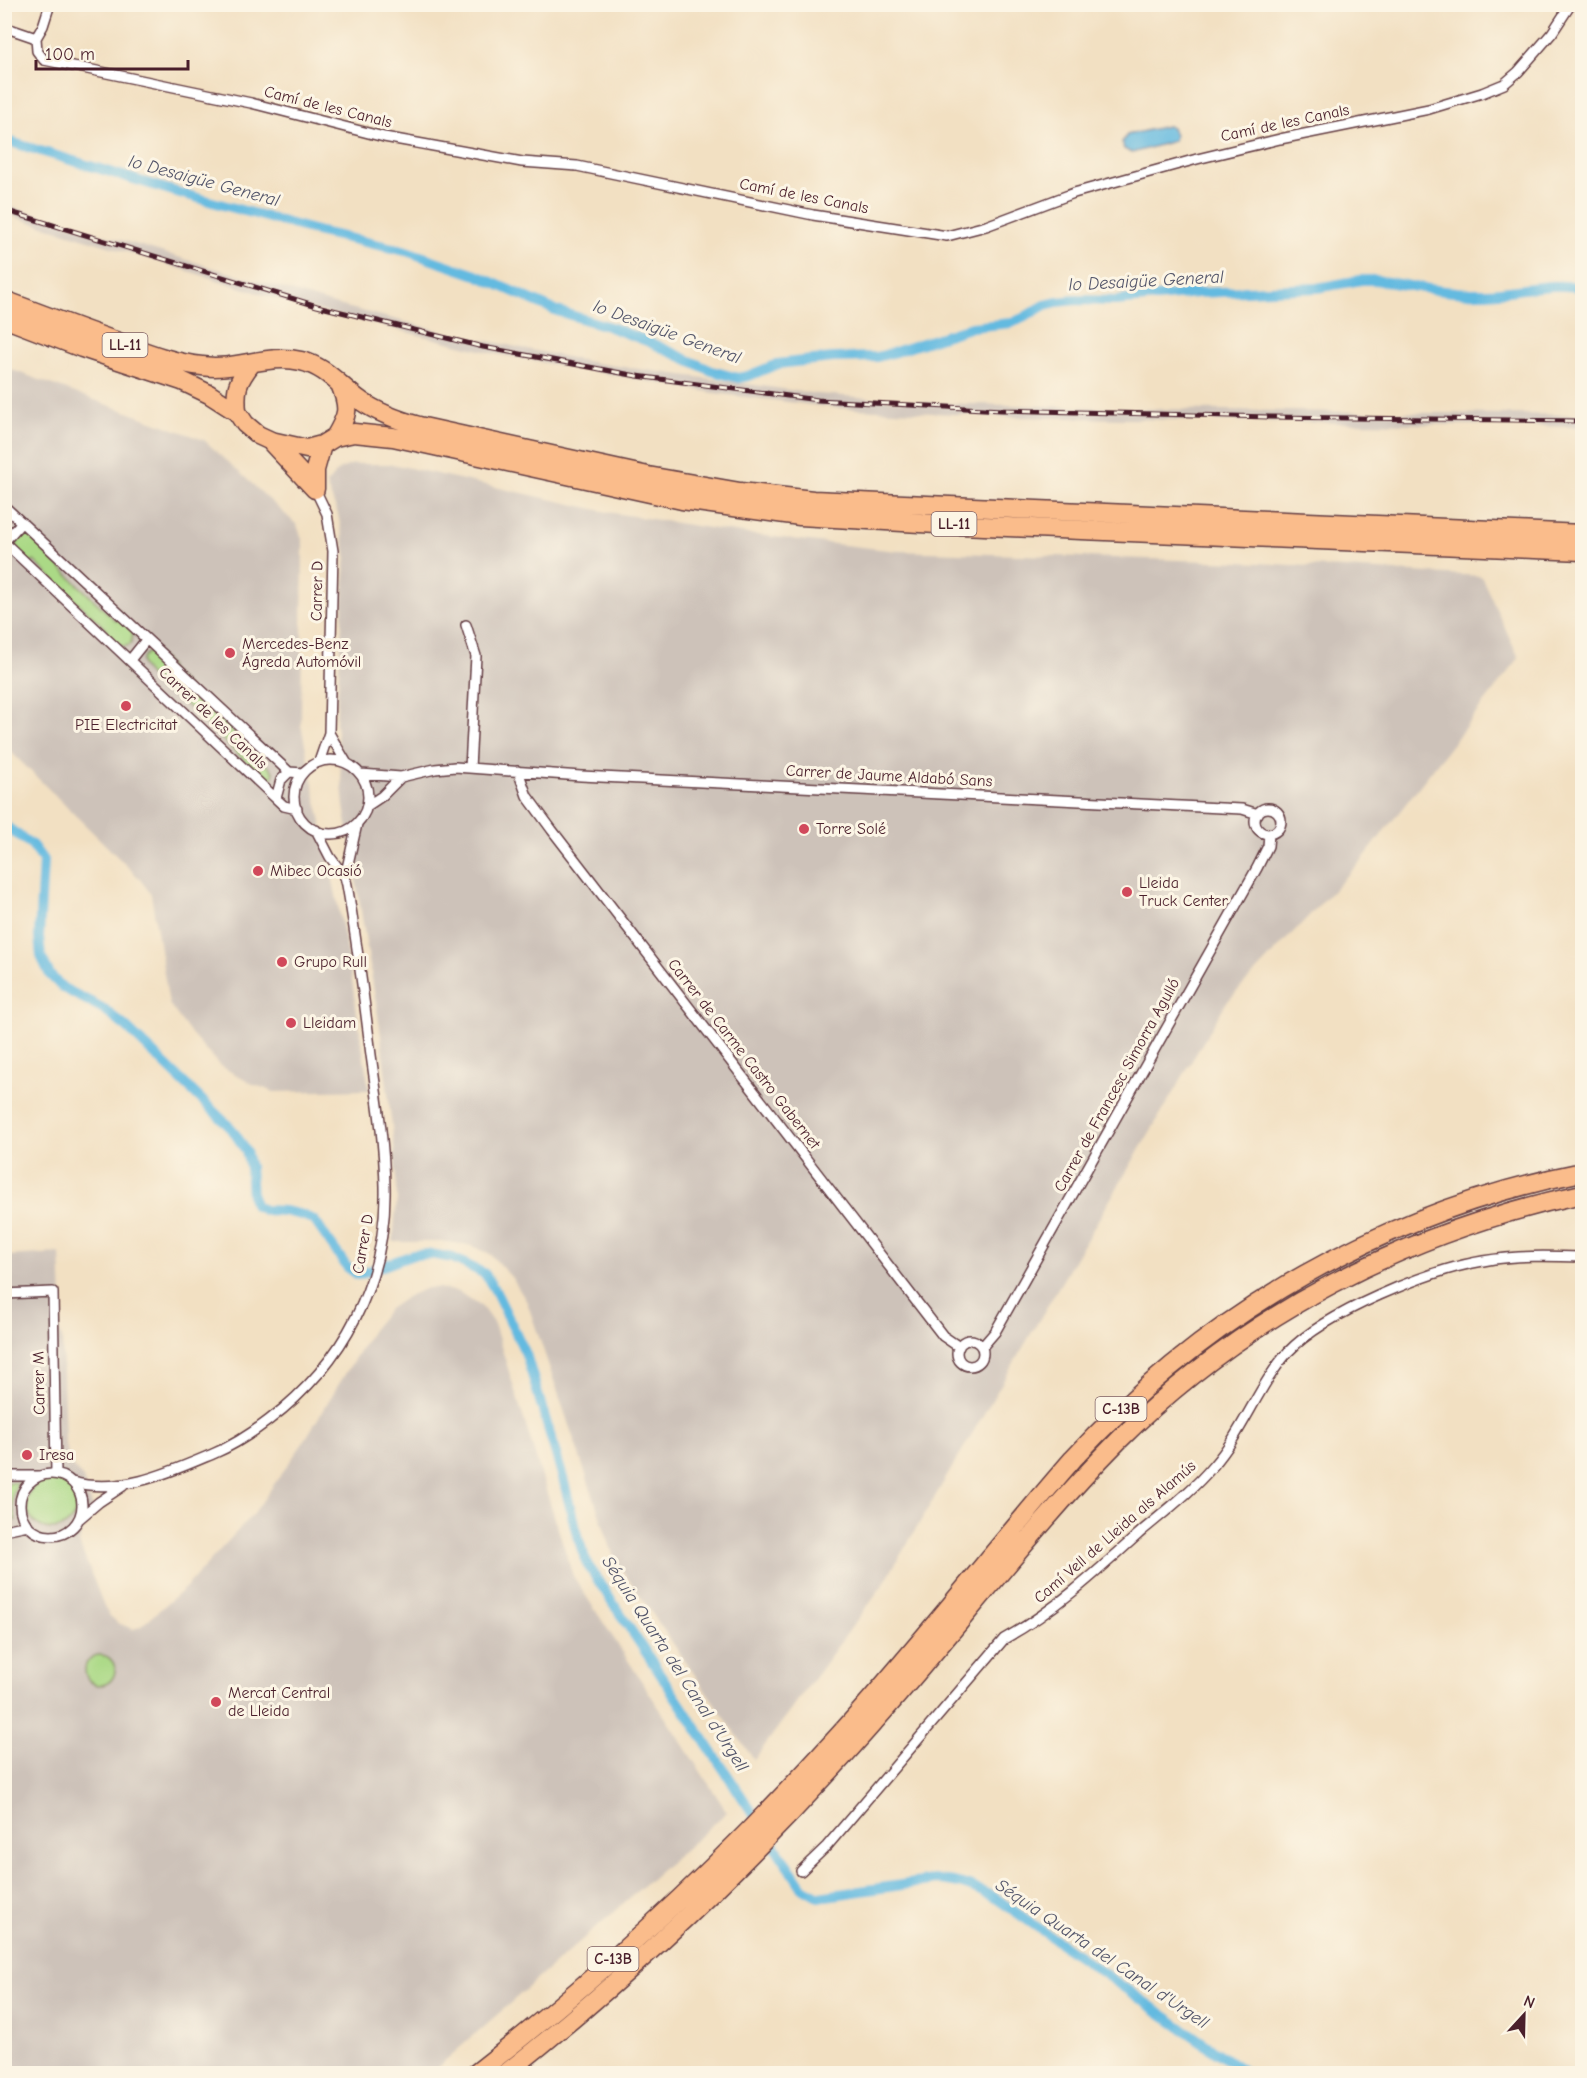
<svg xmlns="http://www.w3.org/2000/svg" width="1587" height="2078" viewBox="0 0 1587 2078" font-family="'Comic Neue',sans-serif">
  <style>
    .industrial { fill: #cdc2b9 }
    .green { fill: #abd986; stroke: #7a7c58; stroke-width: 1.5 }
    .water { fill: #64bae0; stroke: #576c86; stroke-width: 1.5 }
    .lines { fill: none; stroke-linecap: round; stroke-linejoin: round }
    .canal { stroke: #64bae0; stroke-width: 10 }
    .street-casing { stroke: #633c42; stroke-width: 12 }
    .highway-casing { stroke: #633c42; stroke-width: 21 }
    .street { stroke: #fff; stroke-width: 9 }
    .highway { stroke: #fabc8b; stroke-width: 18 }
    .rail-casing { stroke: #4a1f2b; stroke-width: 5 }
    .rail { stroke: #fcf5e5; stroke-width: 3; stroke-dasharray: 9; stroke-linecap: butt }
    .poi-dot { fill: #d1495b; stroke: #fcf5e5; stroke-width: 2 }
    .labels { text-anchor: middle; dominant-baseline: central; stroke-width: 6; stroke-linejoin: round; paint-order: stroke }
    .shield { fill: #fcf5e5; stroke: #7f5f63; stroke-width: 1.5 }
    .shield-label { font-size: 15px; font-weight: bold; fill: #4a1f2b }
    .street-label { font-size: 16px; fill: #4a1f2b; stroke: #fcf5e5 }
    .poi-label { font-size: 16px; fill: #4a1f2b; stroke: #fcf5e5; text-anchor: start }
    .water-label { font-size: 18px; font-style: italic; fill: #53556a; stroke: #fcf5e5 }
  </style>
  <rect width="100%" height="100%" fill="#fcf5e5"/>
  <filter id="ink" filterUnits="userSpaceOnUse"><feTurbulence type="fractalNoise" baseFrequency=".0167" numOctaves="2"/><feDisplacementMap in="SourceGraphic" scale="12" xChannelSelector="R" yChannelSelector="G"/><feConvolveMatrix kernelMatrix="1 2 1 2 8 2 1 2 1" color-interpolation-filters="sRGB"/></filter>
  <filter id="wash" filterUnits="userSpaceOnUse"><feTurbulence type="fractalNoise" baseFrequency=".008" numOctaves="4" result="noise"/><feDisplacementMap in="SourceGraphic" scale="24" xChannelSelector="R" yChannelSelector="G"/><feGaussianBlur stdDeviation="1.35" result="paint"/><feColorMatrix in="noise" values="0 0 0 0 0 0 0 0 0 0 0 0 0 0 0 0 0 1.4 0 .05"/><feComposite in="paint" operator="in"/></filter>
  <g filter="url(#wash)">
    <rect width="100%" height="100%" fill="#f2e0c2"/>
    <path class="industrial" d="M5 205 334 304 449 333 595 363 818 394 935 403 1146 409 1582 415V427L1011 417 837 408 714 393 496 354 297 305 5 214Z
      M4 367 204 440 297 525 303 542 301 725 347 949 369 1090 274 1092 250 1083 219 1065 188 1030 169 1004 151 894 139 878 5 746Z
      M354 464H392L607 512 747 534 897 551 1240 562 1481 576 1519 658 1362 860 1226 1003 884 1583 754 1760 615 1560 527 1302 512 1278 491 1255 473 1246 447 1242H393L397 1198 394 1143 380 1028 344 806 336 723 346 553 338 514 326 484 340 469Z
      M60 1253 62 1300 54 1310 62 1339 65 1444 71 1465 83 1478 94 1511 82 1529 79 1543 104 1606 110 1616 118 1623 133 1629 140 1627 186 1587 254 1513 303 1443 372 1330 389 1309 408 1296 427 1288H438L459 1292 482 1307 494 1324 573 1576 727 1812 431 2073 5 2074V1256Z"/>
    <path class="green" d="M27 535 32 536 46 549 44 552 116 621 120 618 133 632 131 644C120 651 113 641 104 633L107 630 34 561 31 564 17 549 16 545 21 537Z
      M149 652 156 653 170 666 168 668 274 772 272 779 269 780 262 777 158 678 155 681C146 672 133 661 149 652Z
      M27 1504a25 25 0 1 1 50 0a25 25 0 1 1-50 0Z
      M18 1482C10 1496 12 1506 16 1520L5 1522V1483Z
      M85 1670a15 15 0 1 1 30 0a15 15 0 1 1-30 0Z"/>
    <path class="water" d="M1167 126 1172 127 1175 136 1174 141 1132 153 1124 149 1122 142 1127 135Z"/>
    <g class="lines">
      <path class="canal" d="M4 140 173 191 320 232 406 251 476 275 557 311 607 326 647 341 712 371 738 378 748 376 778 364 794 362 833 358 877 357 892 353 972 327 1011 323 1023 318 1045 305 1057 302 1076 300 1116 301 1197 293 1317 288 1361 280H1375C1412 286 1449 294 1486 293 1518 292 1551 281 1582 288
        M4 825 32 845 43 860 39 937 41 956 50 975 63 988 102 1008 126 1027 232 1129 246 1151 250 1168 252 1197 256 1206 264 1210 284 1211 302 1215 314 1220 347 1267 358 1275 413 1255 430 1254 453 1258 485 1274 496 1292 526 1354 563 1478 577 1535 587 1564 802 1887 819 1897 936 1880C960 1881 976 1888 997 1899L1248 2074"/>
    </g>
  </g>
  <g filter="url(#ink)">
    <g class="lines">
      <defs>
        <path id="street" d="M4 27 36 38
          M36 38 37 51 44 60 251 103 384 137 522 162 577 166 813 215 947 236 986 226 1074 193 1197 159 1280 139 1429 109 1482 93 1504 84 1518 72 1552 33 1571 4
          M36 38 43 26 50 4
          M315 489 327 514 333 551 329 733 319 762
          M4 506 289 772 303 773
          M4 542 270 793 284 806 297 809
          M4 542 22 522
          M466 625 476 656 470 768
          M130 660 146 640
          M329 733 346 762
          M294 797a37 37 0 1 1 74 0a37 37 0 1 1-74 0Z
          M518 771 527 796 552 830 943 1336 959 1347
          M361 774 401 777 435 769 455 767 581 776 1221 808 1242 809 1258 814
          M276 798 281 780 289 772
          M367 806 382 796 401 777
          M1255 821a13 13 0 1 1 26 0a13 13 0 1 1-26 0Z
          M345 877 357 824
          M4 1294 53 1292 56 1474
          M957 1353a13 13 0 1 1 26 0a13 13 0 1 1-26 0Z
          M982 1347 995 1332 1257 868 1268 846 1269 834
          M20 1505a31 31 0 1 1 62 0a31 31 0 1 1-62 0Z
          M4 1476H39
          M72 1482C122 1495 170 1472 215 1453 234 1445 252 1433 269 1420 344 1363 387 1281 385 1186 384 1142 377 1098 371 1055 364 998 357 941 347 885L345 877 330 857 316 830
          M79 1519 99 1502 123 1486
          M4 1530 28 1525
          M801 1871 827 1846 1004 1639C1056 1610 1099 1570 1143 1530 1167 1510 1193 1490 1213 1466 1243 1432 1258 1386 1288 1352 1325 1313 1429 1270 1483 1261 1515 1255 1550 1256 1582 1257"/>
        <path id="highway" d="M4 300C41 314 78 328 115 341 143 351 172 363 202 366 236 371 268 353 301 361 327 367 340 387 361 401 378 413 398 420 419 426L648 476 740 492 813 500 1582 534
          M4 318 82 348 182 381 209 394 237 412 245 424 258 435 271 441 307 449 322 445 335 437 354 433 393 437 682 500 800 516 937 524 1582 551
          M237 412C235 389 237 382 251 364
          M335 437C348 415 350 409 340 384
          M272 443 315 489
          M315 489V470L322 445
          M475 2074C603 1975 722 1864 830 1745 915 1653 991 1553 1073 1459 1209 1311 1385 1211 1582 1172
          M505 2074C636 1971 756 1855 866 1731 952 1636 1028 1532 1118 1441 1245 1314 1408 1231 1582 1194"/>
      </defs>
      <use href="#street" class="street-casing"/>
      <use href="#highway" class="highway-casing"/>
      <use href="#street" class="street"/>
      <use href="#highway" class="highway"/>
      <defs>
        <path id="rail" d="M4 210 317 306 483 347 637 376 818 400 1002 410 1270 417 1582 421"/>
      </defs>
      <use href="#rail" class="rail-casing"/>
      <use href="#rail" class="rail"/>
    </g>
  </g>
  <g class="poi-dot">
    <circle cx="230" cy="653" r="6"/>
    <circle cx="126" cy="706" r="6"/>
    <circle cx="804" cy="829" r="6"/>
    <circle cx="258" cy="871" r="6"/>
    <circle cx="1127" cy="892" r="6"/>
    <circle cx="282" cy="962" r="6"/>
    <circle cx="291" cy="1023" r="6"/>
    <circle cx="27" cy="1455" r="6"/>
    <circle cx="216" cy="1702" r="6"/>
  </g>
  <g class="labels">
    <g class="shield">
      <rect x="102.5" y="333" width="45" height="24" rx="4.5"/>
      <rect x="931.5" y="512" width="45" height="24" rx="4.5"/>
      <rect x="1095.5" y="1397" width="51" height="24" rx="4.5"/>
      <rect x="587.5" y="1947" width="51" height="24" rx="4.5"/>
    </g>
    <g class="shield-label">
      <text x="125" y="345">LL-11</text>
      <text x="954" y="524">LL-11</text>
      <text x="1121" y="1409">C-13B</text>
      <text x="613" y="1959">C-13B</text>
    </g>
    <g class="street-label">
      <text transform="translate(328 107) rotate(14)">Camí de les Canals</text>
      <text transform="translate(1285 123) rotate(-12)">Camí de les Canals</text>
      <text transform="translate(804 196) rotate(11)">Camí de les Canals</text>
      <text transform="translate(317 591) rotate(-89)">Carrer D</text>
      <text transform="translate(213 718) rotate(43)">Carrer de les Canals</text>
      <text transform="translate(889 776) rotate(3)">Carrer de Jaume Aldabó Sans</text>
      <text transform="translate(744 1054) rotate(52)">Carrer de Carme Castro Gabernet</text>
      <text transform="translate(1117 1085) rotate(-61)">Carrer de Francesc Simorra Agulló</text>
      <text transform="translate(363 1244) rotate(-80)">Carrer D</text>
      <text transform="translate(39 1383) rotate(-91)">Carrer M</text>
      <text transform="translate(1115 1532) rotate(-41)">Camí Vell de Lleida als Alamús</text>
    </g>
    <g class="poi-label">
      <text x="242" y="644">Mercedes-Benz<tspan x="242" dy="18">Ágreda Automóvil</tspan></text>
      <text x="126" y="725" text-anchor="middle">PIE Electricitat</text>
      <text x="816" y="829">Torre Solé</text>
      <text x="270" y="871">Mibec Ocasió</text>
      <text x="1139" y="883">Lleida<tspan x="1139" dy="18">Truck Center</tspan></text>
      <text x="294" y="962">Grupo Rull</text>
      <text x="303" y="1023">Lleidam</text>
      <text x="39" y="1455">Iresa</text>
      <text x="228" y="1693">Mercat Central<tspan x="228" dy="18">de Lleida</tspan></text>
    </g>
    <g class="water-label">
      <text transform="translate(204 181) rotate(15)">lo Desaigüe General</text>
      <text transform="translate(1146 281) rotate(-3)">lo Desaigüe General</text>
      <text transform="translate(667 332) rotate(20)">lo Desaigüe General</text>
      <text transform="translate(675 1664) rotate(57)">Séquia Quarta del Canal d'Urgell</text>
      <text transform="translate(1102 1954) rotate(34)">Séquia Quarta del Canal d'Urgell</text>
    </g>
  </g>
  <rect width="1587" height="2078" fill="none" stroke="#fcf5e5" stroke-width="24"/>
  <g transform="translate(1524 2015) rotate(22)" stroke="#fcf5e5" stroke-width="4.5" paint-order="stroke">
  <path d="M0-4.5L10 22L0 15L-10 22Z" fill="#4a1f2b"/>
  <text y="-9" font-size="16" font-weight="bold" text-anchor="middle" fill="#4a1f2b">N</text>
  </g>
  <path d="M36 60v9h152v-9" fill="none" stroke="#4a1f2b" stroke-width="3"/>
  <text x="45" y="60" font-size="18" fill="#4a1f2b" stroke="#fcf5e5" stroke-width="4.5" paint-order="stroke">100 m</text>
</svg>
